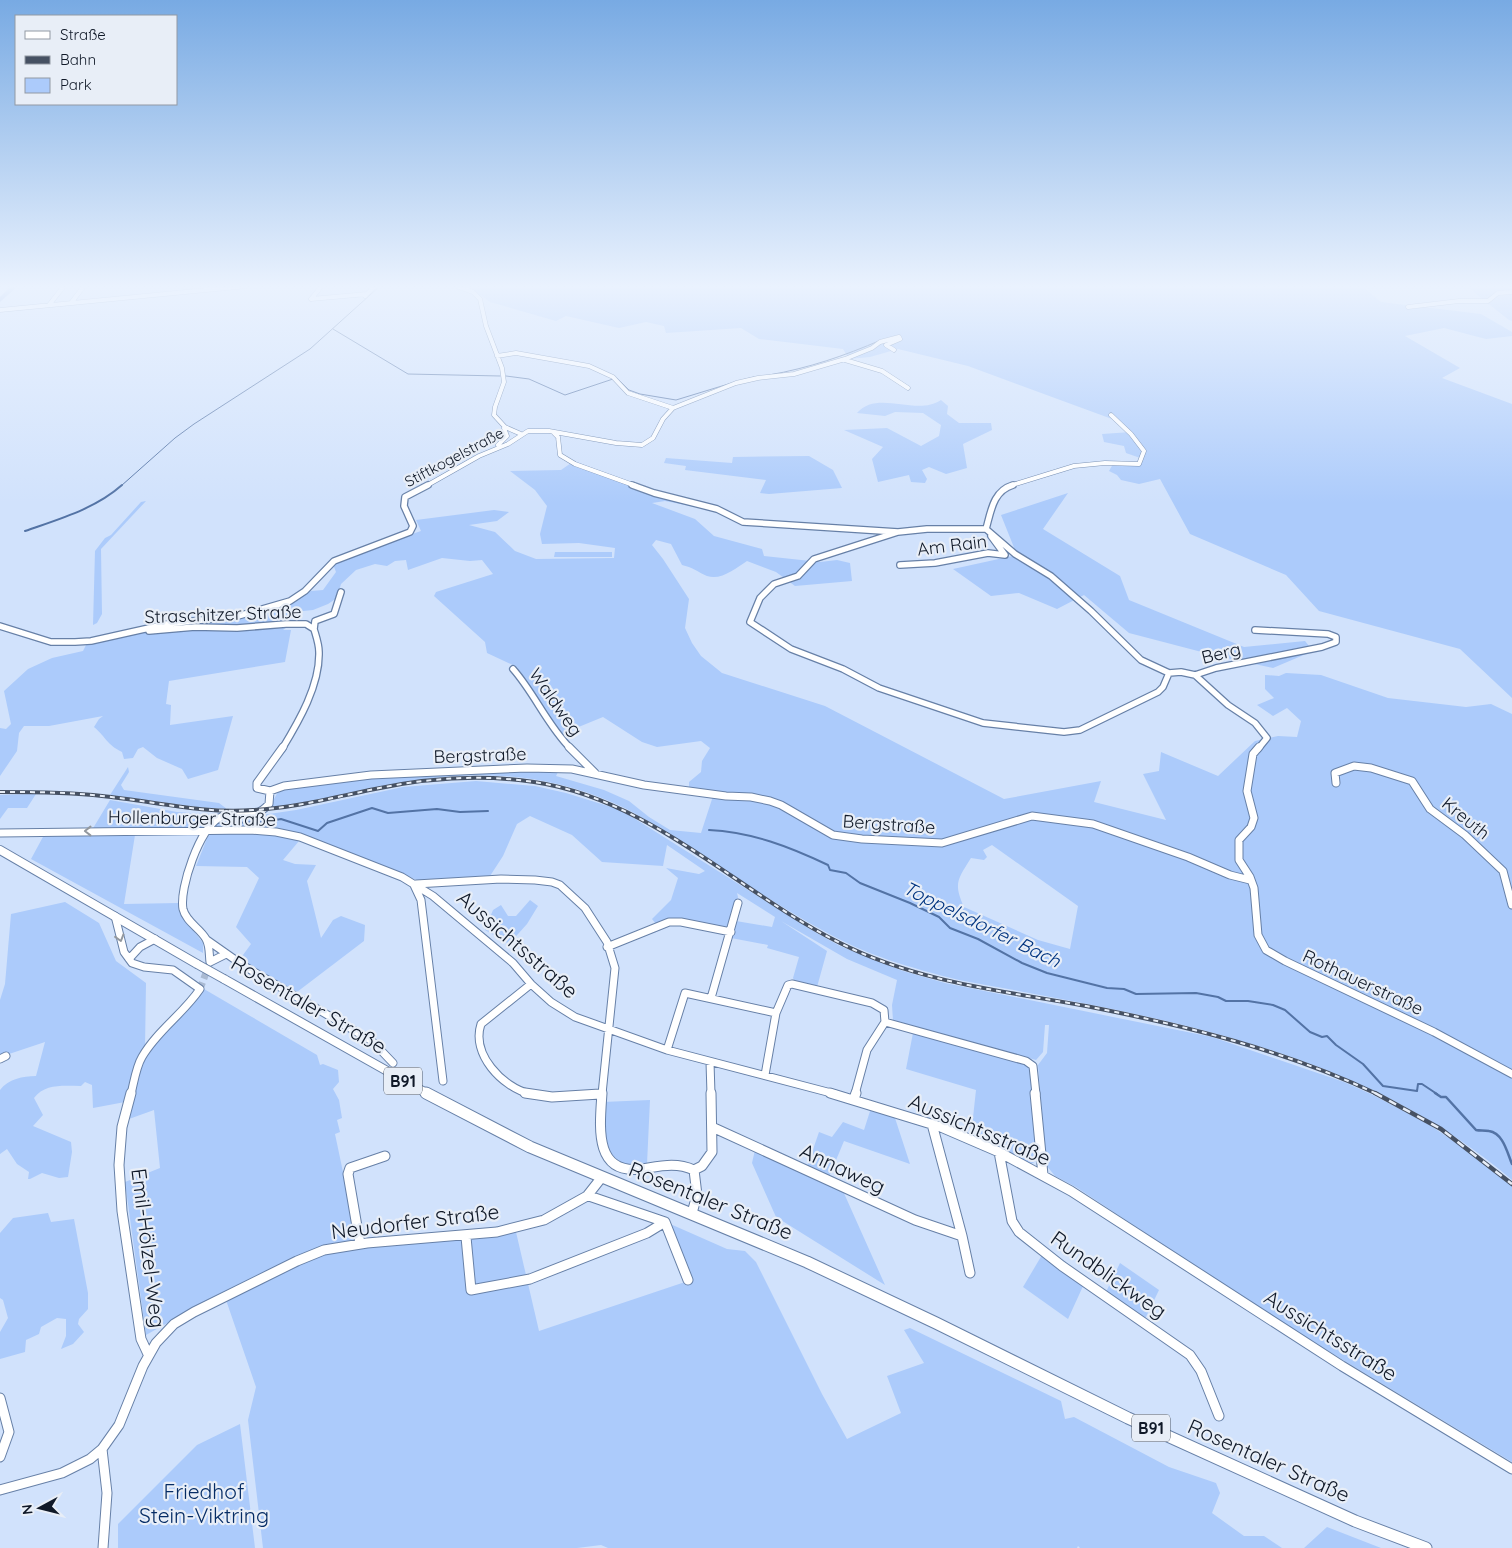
<svg xmlns="http://www.w3.org/2000/svg" width="1512" height="1548" viewBox="0 0 1512 1548" font-family="Quicksand,sans-serif">
  <style>
    .green { fill: #accbfb; fill-rule: evenodd }
    .lines { fill: none; stroke-linecap: round; stroke-linejoin: round }
    .stream-far2 { stroke: #5373a5; stroke-width: 1 }
    .stream-far1 { stroke: #5373a5; stroke-width: 2 }
    .stream { stroke: #5373a5; stroke-width: 2.5 }
    .river { fill: #709adb; fill-rule: evenodd }
    .minor-tunnel { stroke: #aabad2; stroke-width: 7; stroke-dasharray: 7 4; stroke-linecap: butt }
    .minor-far3-casing { stroke: #6780a7; stroke-width: 5 }
    .minor-far2-casing { stroke: #6780a7; stroke-width: 8 }
    .minor-far1-casing { stroke: #6780a7; stroke-width: 9 }
    .minor-casing { stroke: #6780a7; stroke-width: 11 }
    .major-far1-casing { stroke: #6780a7; stroke-width: 10 }
    .major-casing { stroke: #6780a7; stroke-width: 13 }
    .minor-far3 { stroke: #fff; stroke-width: 4 }
    .minor-far2 { stroke: #fff; stroke-width: 5.5 }
    .minor-far1 { stroke: #fff; stroke-width: 7 }
    .minor { stroke: #fff; stroke-width: 9 }
    .major-far1 { stroke: #fff; stroke-width: 8 }
    .major { stroke: #fff; stroke-width: 11 }
    .rail-far1-casing { stroke: #465163; stroke-width: 4 }
    .rail-casing { stroke: #465163; stroke-width: 4.5 }
    .rail-far1 { stroke: #e8eef7; stroke-width: 2; stroke-dasharray: 5; stroke-linecap: butt }
    .rail { stroke: #e8eef7; stroke-width: 2.5; stroke-dasharray: 8; stroke-linecap: butt }
    .major-bridge-casing { stroke: #6780a7; stroke-width: 10; stroke-linecap: butt }
    .major-bridge { stroke: #fff; stroke-width: 8 }
    .oneway { stroke: #93989e }
    .labels { text-anchor: middle; dominant-baseline: central; stroke-width: 4.5; stroke-linejoin: round; paint-order: stroke }
    .far-street-label { font-size: 15px; fill: #101928; stroke: #e8eef7 }
    .shield { fill: #e8eef7; stroke: #515966; stroke-width: 1 }
    .shield-label { font-size: 16px; font-weight: bold; fill: #101928 }
    .street-label { font-size: 18px; fill: #101928; stroke: #e8eef7 }
    .water-label { font-size: 19px; font-style: italic; fill: #003480; stroke: #e8eef7 }
    .near-street-label { font-size: 21px; fill: #101928; stroke: #e8eef7 }
    .near-park-label { font-size: 21px; fill: #052c65; stroke: #e8eef7 }
  </style>
  <rect width="100%" height="100%" fill="#d1e2fc"/>
  <path class="green" d="M459 286H1362L1381 302 1481 314 1512 332V336L1486 339 1444 328 1405 336 1460 368 1442 378 1512 404V698L1460 649 1319 611 1286 575 1190 534 1160 479 1139 484 1121 480 1117 475 1109 471 1113 464 1139 465 1143 459 1126 453 1124 446 1104 442 1102 434 1131 432 1112 419 968 366 898 349 870 357 849 359 843 349 759 339 741 328 666 333 664 326 646 322 619 328 566 316 556 321 490 302 479 294Z
    M1466 286H1512V321L1509 320Z
    M941 400 948 406 947 414 959 423H991L992 430 963 444 967 468 946 474 929 467 922 470 927 479 925 483 911 482 909 475 878 482 872 459 883 447 844 430 887 428 921 446 939 436 941 425 923 413 895 412 885 416 857 413C878 389 916 417 941 400Z
    M809 456 833 470 842 488 769 494 760 493 766 480 685 470 686 466 664 463 666 458 732 463 733 457Z
    M574 461 651 490 713 505 711 510 665 501 652 503 695 519 714 536 762 549 764 556 820 562 837 560 850 563 852 581 795 586 776 572 747 561C736 568 721 581 707 576 698 572 692 567 682 565L671 544 656 540 652 545 663 559 689 599 685 628 692 643 701 656 722 673 825 706 1004 799 1101 781 1094 802 1166 820 1143 774 1159 771 1161 752 1218 776 1255 741 1278 736 1297 737 1301 721 1287 708 1273 716 1257 705 1274 698 1265 689V675L1279 676 1286 673 1321 675 1388 698 1466 707 1491 704 1512 714V1180C1357 1047 1154 1016 959 980 911 968 865 955 822 930 772 903 726 870 678 840 655 826 634 811 609 801 576 787 539 778 503 776 420 770 349 797 269 808L279 790 369 777 559 770 556 776 604 790 629 801 649 817 670 830 701 833 714 793 689 790V782L701 772 702 761 710 748 701 741 657 747 642 742 603 717 559 735 517 667 487 653 485 642 434 596 436 592 493 574 482 560 470 561 442 558 408 570 406 560 395 561 387 566 375 564 356 570 341 584 337 598 328 604 313 610 303 611 289 618 293 622 283 630H291L285 662 169 681 166 704 171 705 170 725 233 716 218 770 188 779 182 769 157 758 143 747 138 749 133 758 124 759 122 752C106 744 107 738 94 727L99 719 103 716 49 726H24L19 733 17 751 0 776V728L6 729 11 724 4 691 28 669 52 658 83 651 87 643 169 625 237 618 291 603 311 591 323 590 336 572 333 564 347 556 421 531 416 520 494 510 509 512 497 521 469 525 495 532 515 551 536 559 614 558 615 548 579 543 542 544 540 534 547 506 535 490 510 471 561 470ZM992 845 1078 906 1070 949 1038 940 964 907C953 883 958 879 971 858L984 860 987 857 983 850Z
    M1068 493 1043 529 1120 576 1129 600 1244 647 1305 641 1313 651 1273 668 1217 656 1129 633 1084 595 1057 609 1019 593 991 596 953 569 1017 555 1001 515Z
    M146 501 101 549 102 614 97 623 93 625 95 551 105 538 111 535 141 502Z
    M555 552H612V557H554Z
    M128 767 129 772 121 785 124 790 219 803 227 809 197 807 110 795Z
    M476 781 535 786 566 793 621 810 815 932 840 946 903 971 945 983 1212 1037 1344 1082 1373 1095 1428 1124 1461 1146 1512 1186V1462L1270 1316 1076 1187 1055 1176 1046 1165 1038 1065 1047 1053 1049 1025H1045L1043 1052 1036 1060 893 1021 892 1005 897 980 847 959 781 921 827 951 817 987 795 982 793 978 799 957 767 948 768 945 731 938 736 921 772 927 775 917 737 893 738 897 730 926 726 929 669 920 656 924 652 919 671 900 678 878 666 868 699 874 705 871 667 845 663 866 602 862 572 835 530 816 517 824 503 856 490 876 422 882 328 844 302 836 214 827V824L223 818 256 819 262 815 296 810 403 787Z
    M36 794 27 808H8L0 819V795Z
    M110 800 177 812 218 815 206 826 202 828 92 830Z
    M215 832 274 834 299 841 283 860 295 864 316 865 307 881 321 938 333 920 341 916 365 925 364 941 297 992 254 968 239 956 243 955 251 944 236 927 259 878 247 867 196 866 208 836Z
    M44 835H135L124 904 179 903 183 917 203 943V953L31 859Z
    M530 900 538 906 527 924 509 944 485 930 493 910 501 905 508 916H516Z
    M65 902 99 923 116 961 146 983 145 1048 125 1102 93 1108 92 1085 85 1082 81 1086C65 1086 45 1083 34 1098L43 1115 33 1126 71 1142 72 1152 68 1177 59 1178 42 1173 30 1179H28L29 1172 17 1164 7 1149 0 1154V1090C8 1079 23 1076 36 1076L45 1042 0 1057V1000L5 984 11 914Z
    M204 989 317 1055 320 1065 323 1064 338 1070 339 1082 333 1089 339 1100 342 1118 337 1120 340 1132 335 1134 355 1229 353 1241 221 1293 146 1335 125 1182 160 1168 154 1110 129 1119C133 1097 136 1070 149 1051 165 1029 188 1012 204 989Z
    M913 1033 1026 1065 1032 1073 1038 1160 1031 1164 971 1136 976 1090 906 1069Z
    M650 1100 647 1164 631 1167 619 1164 605 1145 603 1102Z
    M871 1108 894 1115 910 1164 844 1141 829 1177 807 1167 819 1132 832 1137 843 1122 864 1130Z
    M755 1150 843 1191 885 1285 776 1217 752 1163Z
    M48 1213 51 1222 74 1219 88 1293V1309L79 1319 78 1324 84 1332 73 1344 61 1349 66 1336V1319L57 1318 41 1327 39 1334 26 1340 25 1352 0 1359V1332L8 1318 3 1300 0 1298V1233L13 1218Z
    M668 1223 727 1249 745 1251 756 1262 822 1394 847 1439 901 1413 887 1376 924 1363 904 1330 910 1328 1061 1401 1065 1419 1074 1417 1169 1467 1216 1483 1220 1493 1212 1513 1244 1536H1264L1282 1548H1080L1078 1546 1077 1548H608L601 1545 577 1548H263L248 1420 256 1387 226 1300 294 1265 330 1252 379 1244 516 1232 539 1331 691 1280Z
    M1042 1255 1084 1284 1068 1319 1023 1287Z
    M1120 1263 1159 1290 1145 1319 1106 1292Z
    M240 1424 255 1548H118V1524L197 1445Z
    M1327 1527 1381 1548H1304Z"/>
  <g class="lines">
    <path class="stream-far2" d="M333 329 408 374 500 376
      M769 375C809 368 844 356 881 340
      M506 376 529 379 565 395 613 379
      M617 378 629 390 640 394 676 400 735 382
      M742 380 754 377
      M121 486 175 438 194 424 310 349 380 286"/>
    <path class="stream-far1" d="M25 531C59 519 95 509 122 485
      M219 823 264 822 281 819 318 831 327 823 372 808 388 813 437 809 460 812 488 811
      M709 830C752 832 790 847 828 865L830 870 846 873 860 883 910 903 939 917 950 928 978 939 1022 963 1047 973 1107 988 1124 989 1136 994 1196 993 1218 997 1226 1001H1248L1273 1005 1285 1010 1310 1032 1322 1037 1327 1036 1336 1045 1363 1064 1383 1086 1417 1091 1418 1084H1422L1437 1094"/>
    <path class="stream" d="M1435 1093 1441 1097H1446L1476 1130C1480 1131 1484 1130 1489 1131 1503 1133 1507 1152 1512 1164"/>
    <path class="river" d="M11 286H18L0 302V297Z"/>
    <path class="minor-tunnel" d="M200 989 210 962"/>
    <defs>
      <path id="minor-far3" d="M456 286 473 292 480 299 486 326 502 368 504 382 495 407 494 415 505 427 521 434
        M365 296 375 286
        M311 299 367 294
        M311 299 322 286
        M71 303 84 286
        M49 305 64 286
        M1408 307 1459 301H1488L1498 293 1512 292
        M0 310 247 286
        M497 356 516 353 589 366 613 377 628 393 673 408
        M845 360 882 371 908 388
        M553 432 558 437 560 455 575 464 636 486
        M498 445 507 436 504 428
        M426 486 479 456 508 444 528 431H549L616 443 642 445 653 438 663 419 673 408 736 383 758 378 794 374 845 359 872 348 880 342 899 337 900 339 886 345 894 350
        M1009 486 1074 466 1105 463 1139 464 1144 451 1131 434 1111 415"/>
      <path id="minor-far2" d="M632 485 654 493 717 509 743 522 898 532 927 529H986
        M986 529 1015 554 1051 576 1091 611 1141 660 1169 673 1181 672 1195 675 1216 668 1322 647 1336 642V637L1328 634 1255 630
        M986 529C991 511 993 491 1013 485
        M898 532 814 559 798 576 774 584 760 598 750 622 791 649 843 669 879 688 983 723 1064 732 1080 730 1158 692 1163 687 1169 673
        M900 565 935 563 988 553 1005 555 991 536
        M0 626 51 642H75L91 641 167 624 238 616 290 601 305 591 334 561 410 532 413 526 404 506 405 497 428 485
        M314 629 315 621 334 614 341 592
        M149 631 195 627 237 628 286 624H306L314 629C316 636 319 644 319 652 320 685 299 721 282 749
        M513 669C535 694 547 725 571 749
        M1195 675 1228 705 1255 723 1267 738 1258 749"/>
      <path id="minor-far1" d="M569 747 595 773
        M1259 747 1253 754 1247 791 1254 818 1251 827 1239 840V860L1250 877 1254 888 1258 935 1266 950 1285 961 1434 1032 1512 1074
        M1336 783 1335 773 1354 766 1371 768 1412 781 1430 809 1465 835 1503 871 1512 905
        M270 791 284 786 371 775 527 768 572 769 644 785 726 796 751 797 770 801 781 805 833 835 862 839 942 843 1032 816 1093 824 1188 857 1230 875 1250 880
        M0 833 250 830 276 832 300 837 402 877 433 896 513 963 531 984 551 1002 575 1017 667 1050 835 1094
        M416 884 501 879 535 880 552 882 560 885 585 908 607 942 615 968 602 1094
        M414 885 421 900 443 1081
        M115 916 124 952 132 963 144 967 173 970 200 989C183 1014 157 1031 142 1057 136 1067 134 1082 131 1094
        M207 940 244 966 372 1041 393 1063
        M607 947 669 922H681L731 932
        M226 954 210 962C209 955 210 946 206 939 200 928 186 922 183 909 179 888 200 828 219 818 238 808 251 824 269 804L270 791 257 788V783L283 747
        M129 959 140 947 155 939
        M711 998 738 903
        M885 1022 1026 1061 1033 1066 1036 1094
        M667 1050 685 993 776 1013
        M0 1059 6 1056
        M710 1062 711 1094
        M765 1075 776 1013 788 985 792 984 872 1003 884 1010 885 1022 867 1050 855 1094
        M530 1094C502 1087 471 1054 481 1024L531 984"/>
      <path id="minor" d="M131 1093 122 1127 119 1165 122 1211 141 1339 148 1354
        M525 1093 552 1097 600 1094
        M602 1093C600 1125 593 1175 641 1169 661 1166 676 1162 694 1170L697 1195 692 1213
        M830 1093 941 1127 999 1152 1071 1191 1342 1366 1512 1469
        M1035 1093 1043 1175
        M854 1099 856 1093
        M932 1124 962 1236
        M712 1127 915 1220 962 1236 970 1273
        M999 1152 1012 1221 1019 1232 1062 1266 1190 1355 1201 1371 1219 1416
        M694 1170 702 1166 712 1152 711 1093
        M589 1196 665 1222
        M665 1222 688 1280
        M466 1237 471 1290 530 1279 647 1233 665 1222
        M360 1244 348 1174 350 1168 385 1156
        M0 1398 9 1432 0 1457
        M102 1449 107 1493 103 1548
        M0 1490 62 1473 90 1459 102 1449 119 1425 143 1366 156 1343 174 1324 194 1312 297 1261 324 1250 367 1243 497 1232 544 1220 587 1196 602 1177"/>
      <path id="major-far1" d="M0 850 197 964
        M224 979 428 1094"/>
      <path id="major" d="M426 1093 530 1147 807 1262 936 1323 1128 1418 1355 1521 1426 1548"/>
    </defs>
    <use href="#minor-far3" class="minor-far3-casing"/>
    <use href="#minor-far2" class="minor-far2-casing"/>
    <use href="#minor-far1" class="minor-far1-casing"/>
    <use href="#minor" class="minor-casing"/>
    <use href="#major-far1" class="major-far1-casing"/>
    <use href="#major" class="major-casing"/>
    <use href="#minor-far3" class="minor-far3"/>
    <use href="#minor-far2" class="minor-far2"/>
    <use href="#minor-far1" class="minor-far1"/>
    <use href="#minor" class="minor"/>
    <use href="#major-far1" class="major-far1"/>
    <use href="#major" class="major"/>
    <defs>
      <path id="rail-far1" d="M0 792C34 792 68 792 102 796 153 801 202 814 253 810 295 808 335 797 375 789 427 778 481 774 534 782 650 799 738 892 840 943 917 982 1003 991 1086 1006 1187 1026 1284 1050 1377 1094"/>
      <path id="rail" d="M1375 1093 1441 1129 1512 1184"/>
    </defs>
    <use href="#rail-far1" class="rail-far1-casing"/>
    <use href="#rail" class="rail-casing"/>
    <use href="#rail-far1" class="rail-far1"/>
    <use href="#rail" class="rail"/>
    <defs>
      <path id="major-bridge" d="M197 964 224 979"/>
    </defs>
    <use href="#major-bridge" class="major-bridge-casing"/>
    <use href="#major-bridge" class="major-bridge"/>
  </g>
  <defs><path id="oneway-chevron" d="M-2-3.5L2.5 0L-2 3.5" fill="none" stroke-width="1.6" stroke-linecap="round" stroke-linejoin="round" transform="scale(1.25)"/></defs>
  <g class="oneway">
    <use href="#oneway-chevron" transform="translate(88 831) rotate(180)"/>
    <use href="#oneway-chevron" transform="translate(120 938) rotate(73)"/>
  </g>
  <linearGradient id="sky" x2="0" y2="1"><stop stop-color="#78aae3"/><stop offset="0.57" stop-color="#eaf2fe"/><stop offset="1" stop-color="#eaf2fe" stop-opacity="0"/></linearGradient>
  <rect width="1512" height="503" fill="url(#sky)"/>
  <g class="labels">
    <g class="far-street-label">
      <text transform="translate(454 457) rotate(-28)">Stiftkogelstraße</text>
    </g>
    <g class="shield">
      <rect x="384" y="1067.5" width="38" height="27" rx="4"/>
      <rect x="1132" y="1414.5" width="38" height="27" rx="4"/>
    </g>
    <g class="shield-label">
      <text x="403" y="1081">B91</text>
      <text x="1151" y="1428">B91</text>
    </g>
    <g class="street-label">
      <text transform="translate(952 545) rotate(-7)">Am Rain</text>
      <text transform="translate(223 614) rotate(-2)">Straschitzer Straße</text>
      <text transform="translate(1221 653) rotate(-14)">Berg</text>
      <text transform="translate(556 702) rotate(55)">Waldweg</text>
      <text transform="translate(480 755) rotate(-2)">Bergstraße</text>
      <text transform="translate(192 818) rotate(1)">Hollenburger Straße</text>
      <text transform="translate(1466 818) rotate(39)">Kreuth</text>
      <text transform="translate(889 824) rotate(4)">Bergstraße</text>
      <text transform="translate(1363 982) rotate(25)">Rothauerstraße</text>
    </g>
    <g class="water-label">
      <text transform="translate(982 924) rotate(26)">Toppelsdorfer Bach</text>
    </g>
    <g class="near-street-label">
      <text transform="translate(518 944) rotate(41)">Aussichtsstraße</text>
      <text transform="translate(309 1004) rotate(30)">Rosentaler Straße</text>
      <text transform="translate(980 1129) rotate(23)">Aussichtsstraße</text>
      <text transform="translate(843 1168) rotate(25)">Annaweg</text>
      <text transform="translate(711 1200) rotate(22)">Rosentaler Straße</text>
      <text transform="translate(415 1221) rotate(-7)">Neudorfer Straße</text>
      <text transform="translate(149 1248) rotate(83)">Emil-Hölzel-Weg</text>
      <text transform="translate(1109 1274) rotate(35)">Rundblickweg</text>
      <text transform="translate(1331 1335) rotate(32)">Aussichtsstraße</text>
      <text transform="translate(1269 1460) rotate(24)">Rosentaler Straße</text>
    </g>
    <g class="near-park-label">
      <text x="204" y="1491">Friedhof<tspan x="204" dy="24">Stein-Viktring</tspan></text>
    </g>
  </g>
  <rect x="15" y="15" width="162" height="90" fill="#e8eef7" stroke="#9299a4"/>
  <rect x="25" y="31" width="25" height="8" fill="#ffffff" stroke="#9299a4"/>
  <text x="60" y="40" font-size="15" fill="#101928">Straße</text>
  <rect x="25" y="56" width="25" height="8" fill="#465163" stroke="#9299a4"/>
  <text x="60" y="65" font-size="15" fill="#101928">Bahn</text>
  <rect x="25" y="78" width="25" height="15" fill="#accbfb" stroke="#9299a4"/>
  <text x="60" y="90" font-size="15" fill="#101928">Park</text>
  <g transform="translate(40 1508) rotate(263)" stroke="#e8eef7" stroke-width="4" paint-order="stroke">
  <path d="M0-4L9 19L0 12L-9 19Z" fill="#101928"/>
  <text y="-8" font-size="14" font-weight="bold" text-anchor="middle" fill="#101928">N</text>
  </g>
</svg>
